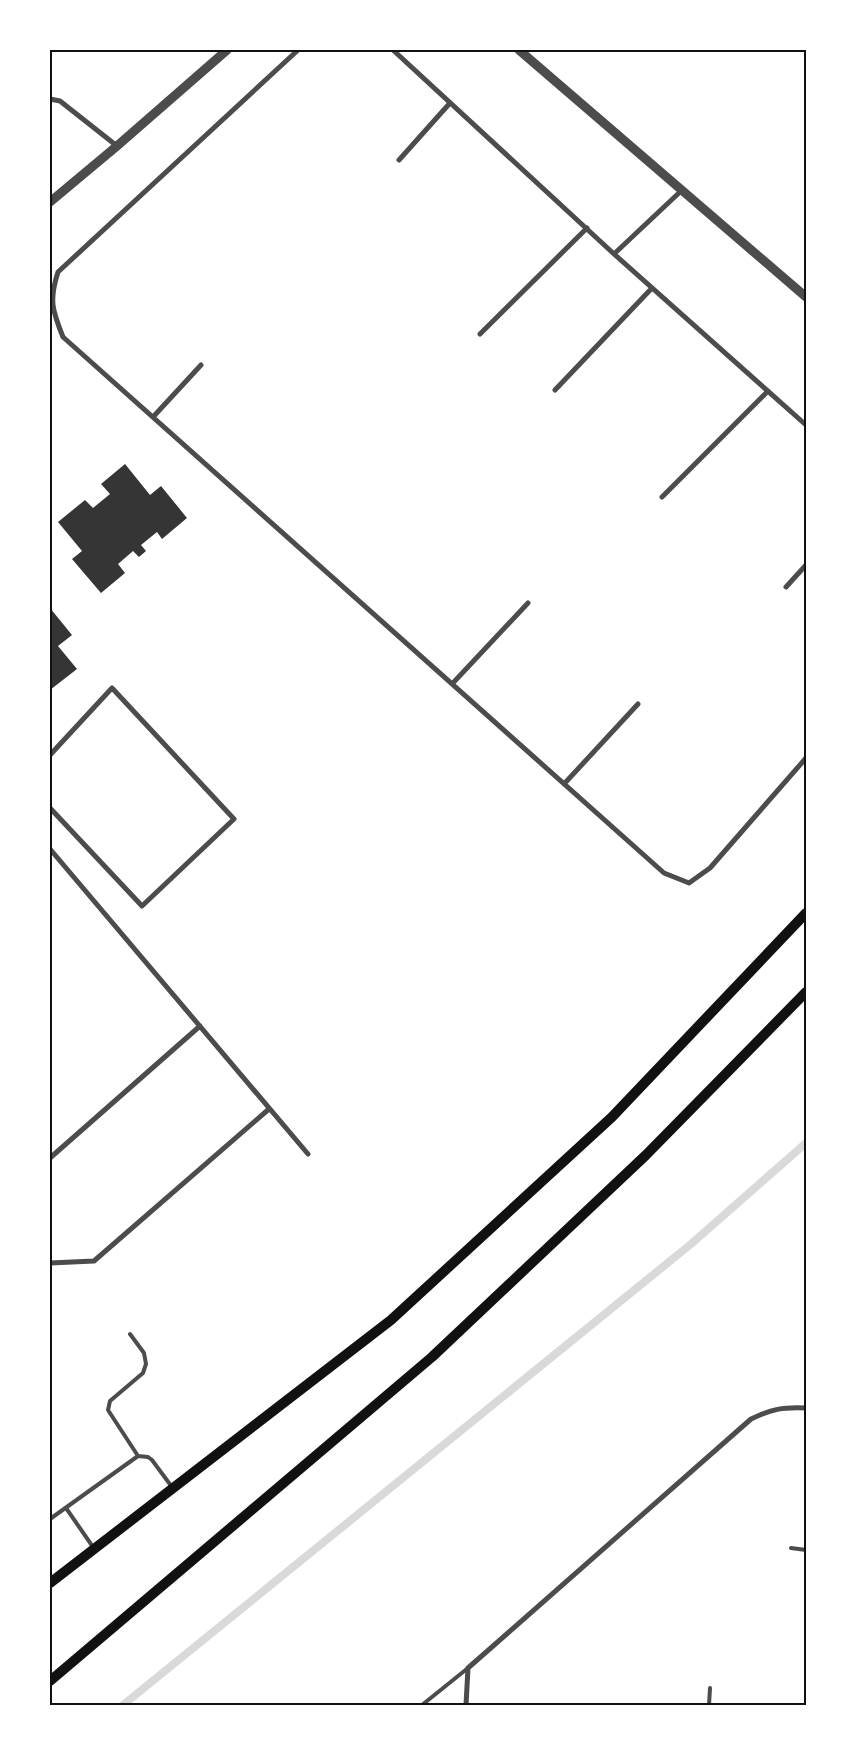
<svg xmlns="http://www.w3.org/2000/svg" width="856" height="1755" viewBox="0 0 856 1755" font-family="'IBM Plex Serif',serif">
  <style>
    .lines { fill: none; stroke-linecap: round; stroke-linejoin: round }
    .stream { stroke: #d9d9d9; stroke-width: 8 }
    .building { fill: #353535 }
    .service { stroke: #4c4c4c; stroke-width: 4 }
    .minor { stroke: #4c4c4c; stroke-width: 5 }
    .tertiary { stroke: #4c4c4c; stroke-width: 9 }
    .secondary { stroke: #111; stroke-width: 10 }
    .neatline { fill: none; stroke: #111; stroke-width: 2 }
  </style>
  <rect width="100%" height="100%" fill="#fff"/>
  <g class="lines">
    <path class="stream" d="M123 1705 691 1244 806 1143"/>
  </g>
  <path class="building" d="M125 464 150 495 161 486 187 518 162 539 157 532 141 545 146 551 139 557 133 551 118 564 125 573 101 593 72 559 82 551 58 522 85 500 93 508 110 494 101 484Z
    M50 608 72 635 58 646 77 669 50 690Z"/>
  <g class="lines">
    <path class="service" d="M130 1334 144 1353 146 1364 143 1373 110 1401 108 1410 138 1456
      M66 1508 93 1547
      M50 1519 138 1456 148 1457 152 1460 172 1487
      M791 1548 806 1550
      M422 1705 468 1668
      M709 1705 710 1688"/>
    <path class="minor" d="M298 50 58 272C49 300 52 310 63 337L664 873 689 883 710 868 806 758
      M393 50 614 254 806 425
      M50 99 60 101 117 146
      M399 160 450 103
      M614 254 681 191
      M480 334 587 228
      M555 390 652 288
      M153 417 201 365
      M662 497 768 391
      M786 587 806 565
      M452 684 528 603
      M50 755 112 688 234 819 142 906 50 808
      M564 784 638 704
      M50 849 308 1154
      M50 1158 200 1026
      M50 1263 94 1261 269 1109
      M466 1705 468 1668 751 1419C772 1409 782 1407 806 1408"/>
    <path class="tertiary" d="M519 50 806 297
      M50 202 117 146 227 50"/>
    <path class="secondary" d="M50 1583 391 1320 612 1117 806 913
      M50 1681 432 1357 646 1155 806 992"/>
  </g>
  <rect width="856" height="1755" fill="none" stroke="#ffffff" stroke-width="102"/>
  <rect x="51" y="51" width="754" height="1653" class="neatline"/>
</svg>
